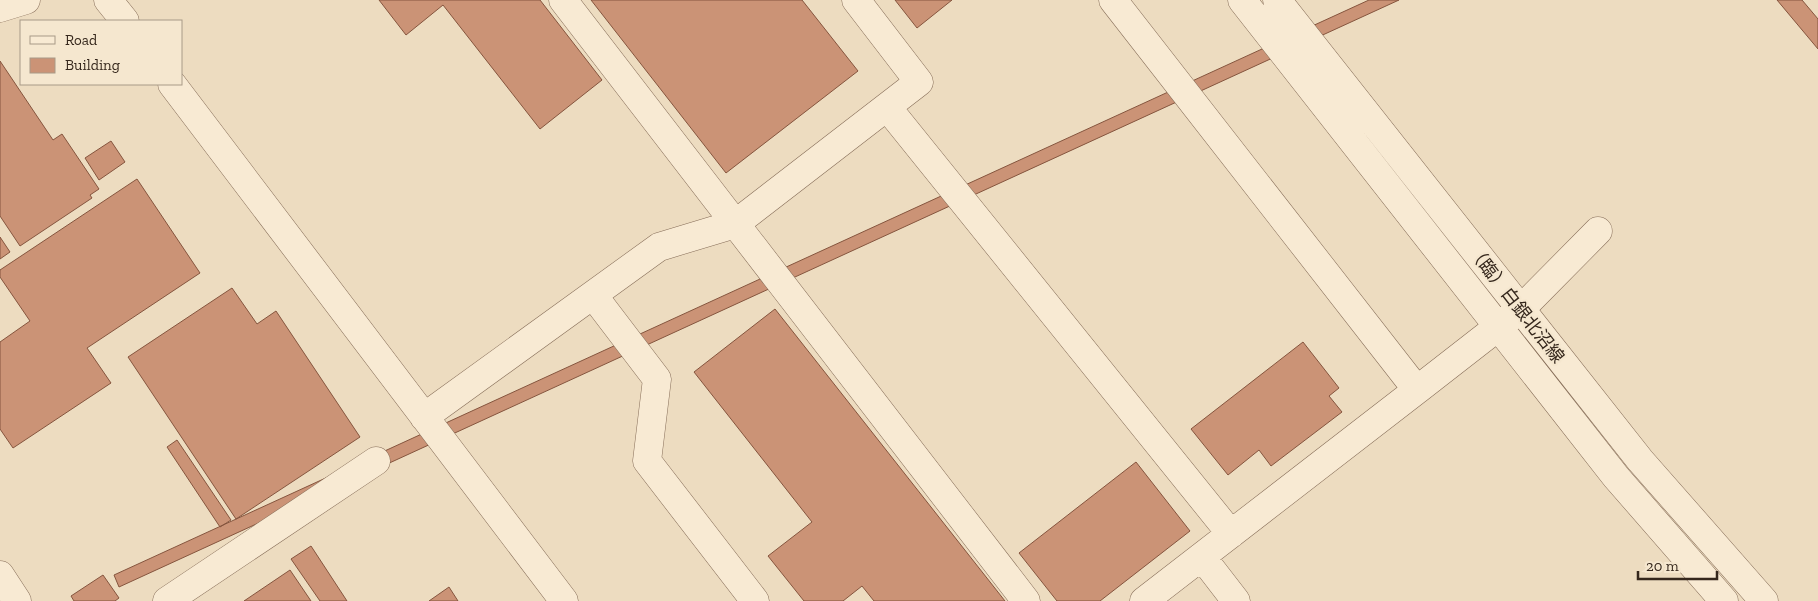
<svg xmlns="http://www.w3.org/2000/svg" width="1818" height="601" viewBox="0 0 1818 601" font-family="'Zilla Slab','Noto Sans JP',serif">
  <style>
    .building { fill: #cb9376; stroke: #85553e }
    .lines { fill: none; stroke-linecap: round; stroke-linejoin: round }
    .minor-casing { stroke: #866d58; stroke-width: 29 }
    .minor { stroke: #f8ead3; stroke-width: 28 }
    .labels { text-anchor: middle; dominant-baseline: central; stroke-width: 4.5; stroke-linejoin: round; paint-order: stroke }
    .street-label { font-size: 18px; fill: #35271c; stroke: #f5e7cf }
  </style>
  <rect width="100%" height="100%" fill="#eddcc0"/>
  <path class="building" d="M379 0H540L602 80 540 129 443 5 406 35Z
    M591 0H802L858 71 726 173Z
    M895 0H952L917 28Z
    M1369 0H1399L119 587 114 575Z
    M1777 0H1802L1818 19V49Z
    M0 61 53 140 62 134 99 189 90 195 92 198 20 246 0 216Z
    M111 141 125 162 99 180 85 158Z
    M137 179 200 273 87 348 111 383 13 448 0 429V342L30 321 0 277V270Z
    M0 237 10 252 0 259Z
    M232 288 257 324 276 311 360 437 236 519 128 357Z
    M775 309 1005 601H874L862 586 843 601H804L768 556 812 522 694 372Z
    M1303 342 1339 388 1329 396 1342 412 1271 466 1259 450 1228 475 1191 429Z
    M177 440 231 520 220 527 167 447Z
    M1136 462 1190 531 1100 601H1057L1019 553Z
    M311 546 347 601H320L291 559Z
    M290 570 311 601H244Z
    M103 575 119 598 115 601H74L71 596Z
    M449 587 458 601H429Z"/>
  <g class="lines">
    <defs>
      <path id="minor" d="M108 0 125 21
        M563 0 1026 601
        M1113 0 1417 390 1144 601
        M1242 0 1616 477 1724 601
        M1277 0 1640 460 1764 601
        M0 8 26 0
        M172 84 564 601
        M887 107 1231 534
        M593 295 657 379 647 461 755 601
        M1417 390 1521 309 1598 231
        M424 417 659 247 735 224 919 82 856 0
        M1202 557 1236 601
        M0 575 17 601
        M167 601 376 461"/>
    </defs>
    <use href="#minor" class="minor-casing"/>
    <use href="#minor" class="minor"/>
  </g>
  <g class="labels">
    <g class="street-label">
      <text transform="translate(1516 304) rotate(52)">（臨）白銀北沼線</text>
    </g>
  </g>
  <rect x="20" y="20" width="162" height="65" fill="#f5e7cf" stroke="#a89a87"/>
  <rect x="30" y="36" width="25" height="8" fill="#f8ead3" stroke="#a89a87"/>
  <text x="65" y="45" font-size="15" fill="#35271c">Road</text>
  <rect x="30" y="58" width="25" height="15" fill="#cb9376" stroke="#a89a87"/>
  <text x="65" y="70" font-size="15" fill="#35271c">Building</text>
  <path d="M1638 571v8h79v-8" fill="none" stroke="#35271c" stroke-width="2.5"/>
  <text x="1646" y="571" font-size="15" fill="#35271c" stroke="#f5e7cf" stroke-width="4" paint-order="stroke">20 m</text>
</svg>
